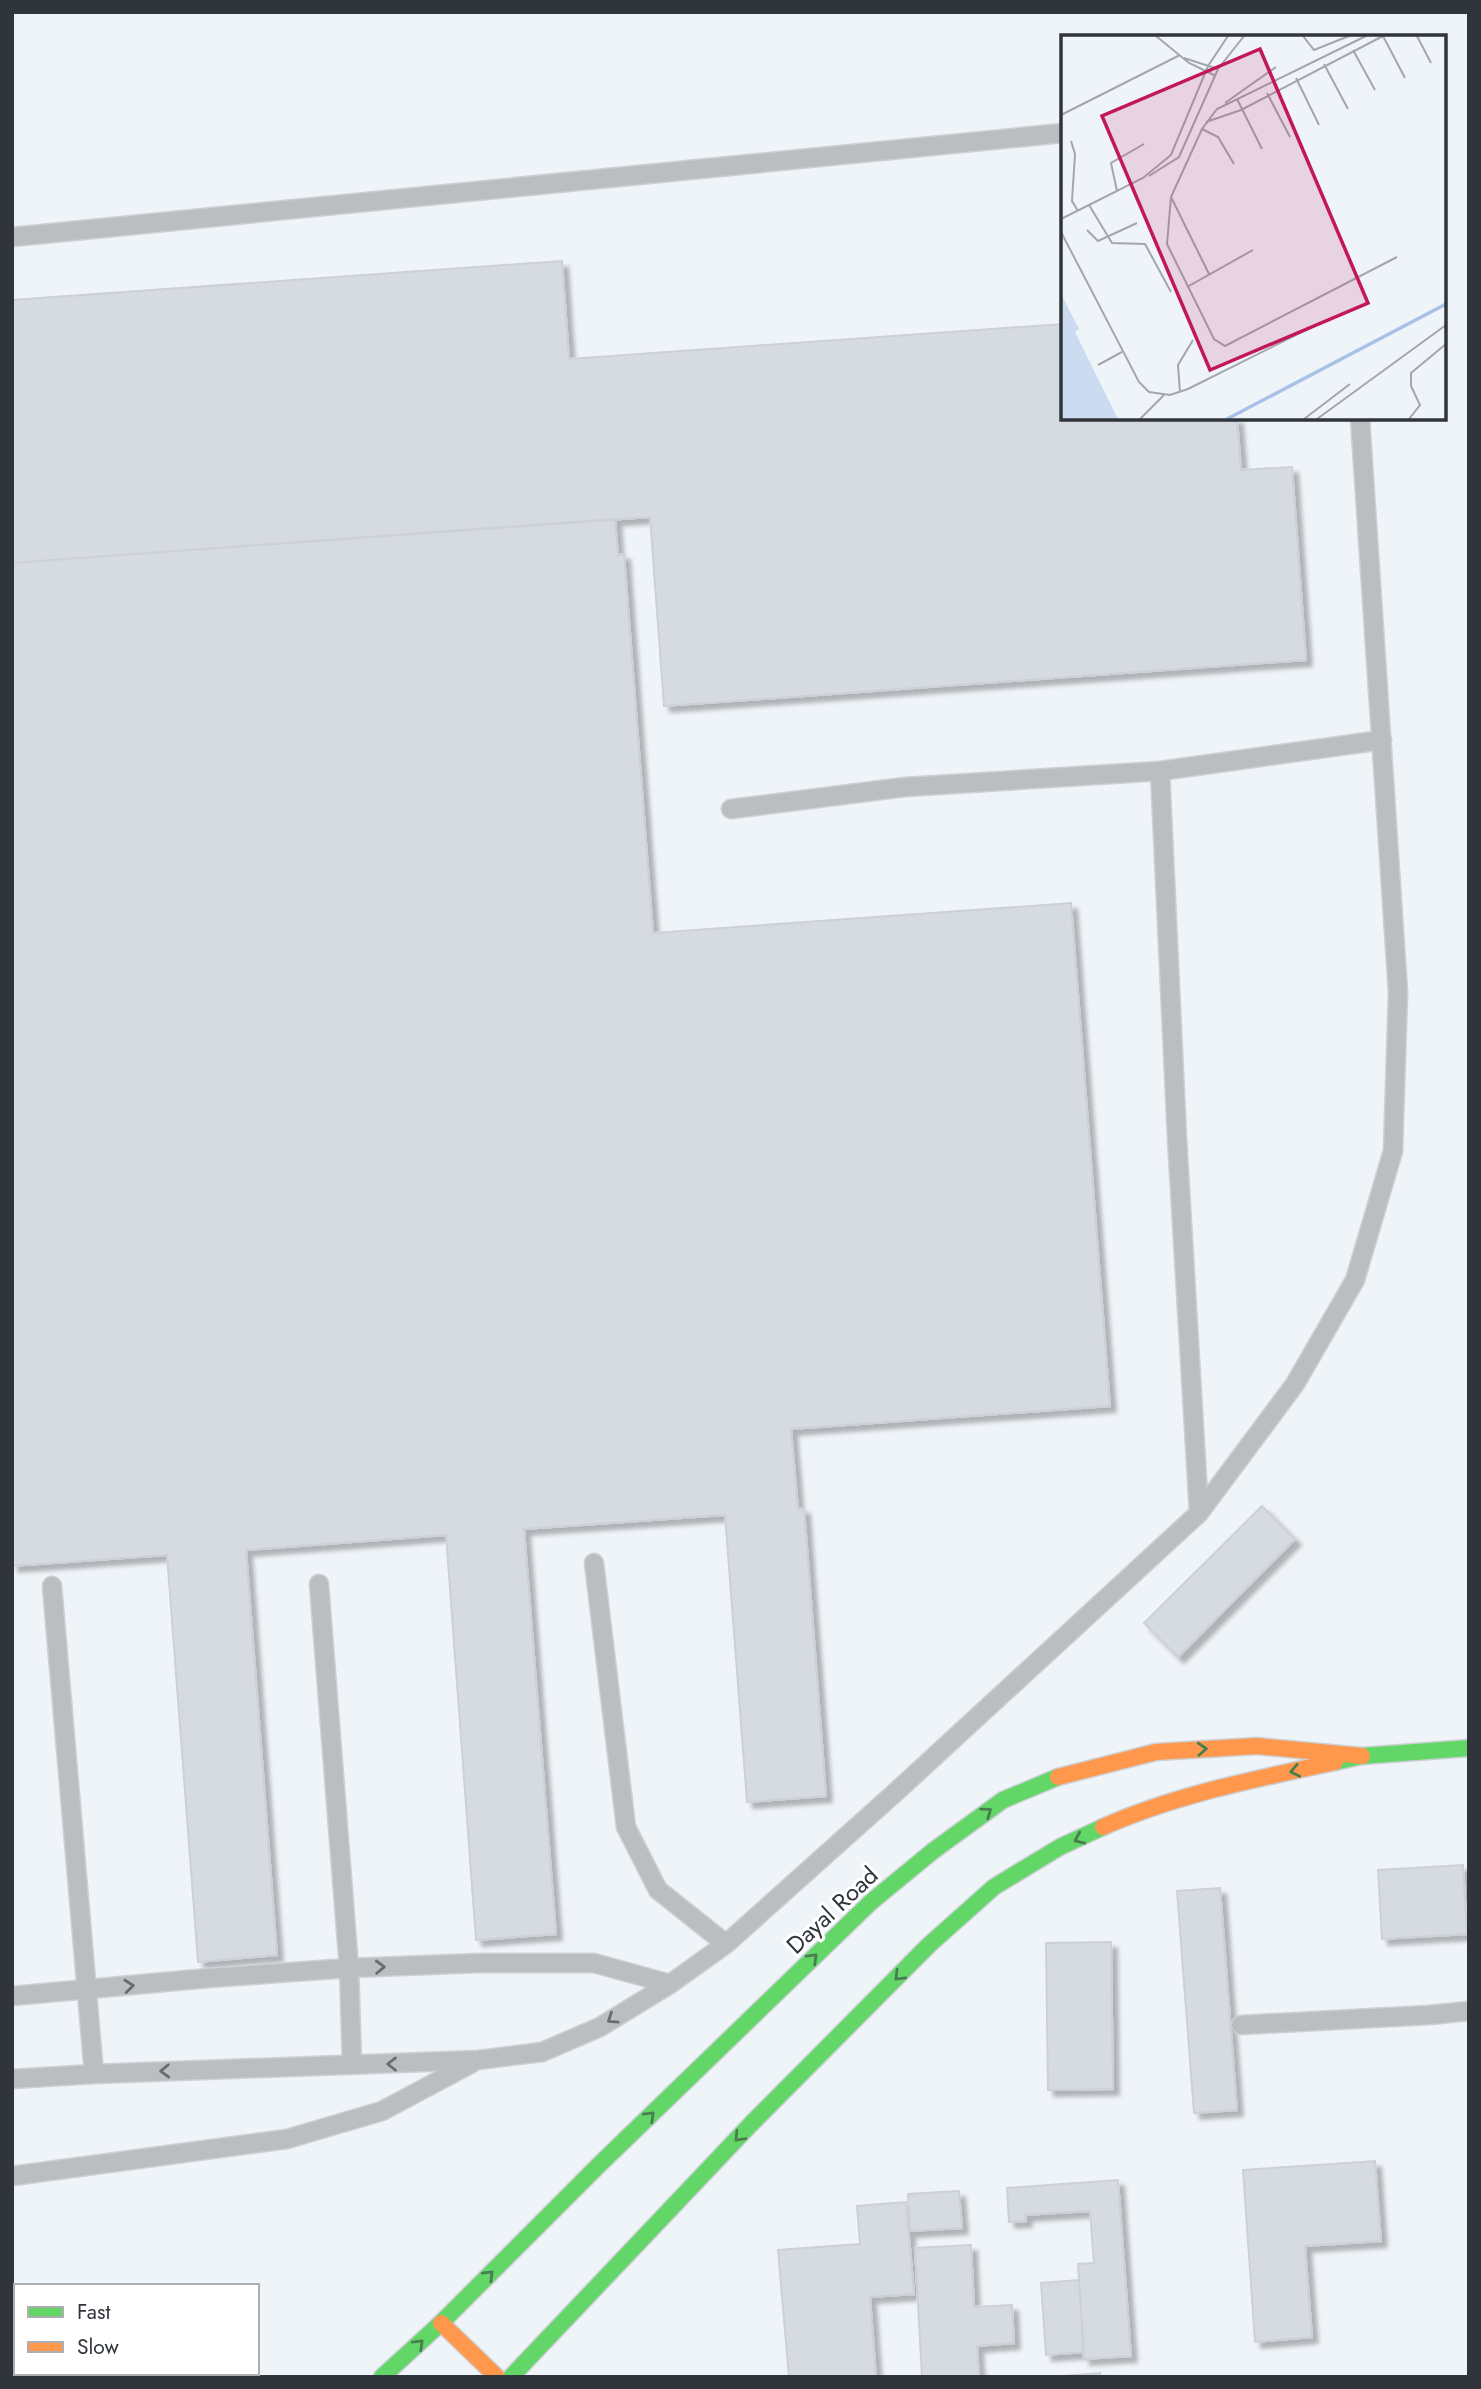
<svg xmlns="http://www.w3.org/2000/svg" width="1481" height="2389" viewBox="0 0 1481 2389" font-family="Jost,sans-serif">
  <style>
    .building { fill: #d6dbe1; stroke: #ccd1d7; stroke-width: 2; filter: url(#shadow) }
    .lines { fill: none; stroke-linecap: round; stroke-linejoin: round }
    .lane-casing { stroke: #cdd1d6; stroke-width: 21 }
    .fast-casing { stroke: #cdd1d6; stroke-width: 19 }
    .slow-casing { stroke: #cdd1d6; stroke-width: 19 }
    .lane { stroke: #bbbec1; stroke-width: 18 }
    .fast { stroke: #63d668; stroke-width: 16 }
    .slow { stroke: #ff974d; stroke-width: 16 }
    .oneway { stroke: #477d4f }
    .oneway2 { stroke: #686b71 }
    .labels { text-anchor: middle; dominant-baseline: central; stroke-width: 6; stroke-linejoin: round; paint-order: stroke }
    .street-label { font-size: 24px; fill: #30343b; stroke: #fff }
    .inset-river { fill: none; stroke: #a8c2e7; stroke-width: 3.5 }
    .inset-road { fill: none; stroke: #a3a7ad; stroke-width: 2 }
    .view { fill: #c2185b; fill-opacity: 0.15; stroke: #c2185b; stroke-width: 3.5 }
    .inset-edge { fill: none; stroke: #30343b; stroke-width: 3.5 }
  </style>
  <defs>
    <filter id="shadow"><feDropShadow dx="6" dy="6" stdDeviation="2" flood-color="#0004"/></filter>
  </defs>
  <rect width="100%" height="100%" fill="#eff4f9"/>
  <path class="building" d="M562 261 569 359 1063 324V418H1237L1241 470 1292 467 1306 660 664 706 650 517 12 563V300Z
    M615 519 618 555 624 554 653 933 1071 903 1110 1406 791 1429 798 1509 804 1508 826 1796 747 1802 725 1515 524 1529 556 1934 476 1940 446 1535 246 1550 277 1955 198 1962 167 1555 12 1566V563Z
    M1262 1506 1295 1539 1178 1657 1144 1623Z
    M1463 1865 1467 1934 1382 1939 1378 1870Z
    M1220 1888 1237 2110 1194 2113 1177 1891Z
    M1111 1942 1113 2089 1048 2090 1046 1943Z
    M1375 2161 1381 2241 1305 2246 1312 2337 1255 2342 1243 2170Z
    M1118 2180 1131 2356 1084 2359 1078 2264 1094 2263 1090 2211 1025 2215 1026 2221 1009 2222 1007 2188Z
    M959 2191 962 2228 910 2231 908 2194Z
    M906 2202 914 2294 870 2297 876 2377H789L778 2250 860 2244 857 2206Z
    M971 2245 974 2307 1012 2305 1014 2343 977 2346 979 2377H922L915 2248Z
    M1079 2280 1084 2352 1046 2355 1041 2283Z
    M1100 2373V2377H1049Z"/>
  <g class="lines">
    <defs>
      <path id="lane" d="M12 237 1063 133
        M1160 771 1177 1138 1199 1513
        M731 809 905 787 1160 771 1382 740
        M594 1563 626 1827 658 1890 726 1944
        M319 1584 349 1968 352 2064
        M52 1586 94 2074
        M12 1996 209 1978 349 1968 479 1963H594L670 1984
        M1241 2025 1429 2015 1469 2011
        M12 2079 94 2074 478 2060 542 2052 600 2027 670 1984 726 1944 898 1790 1199 1513 1295 1384 1355 1280 1393 1151 1398 992 1360 418
        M12 2176 287 2139 382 2111 472 2063"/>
      <path id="fast" d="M1335 1762 1362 1756 1469 1748
        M382 2377 441 2323 600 2164 871 1902 933 1851 1003 1800 1058 1777
        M511 2377 751 2124 929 1945 994 1887 1060 1847 1103 1827"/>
      <path id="slow" d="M1058 1777 1156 1752 1257 1746 1362 1756
        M1103 1827C1177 1794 1256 1779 1335 1762
        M441 2323 497 2377"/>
    </defs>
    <use href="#lane" class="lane-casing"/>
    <use href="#fast" class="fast-casing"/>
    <use href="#slow" class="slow-casing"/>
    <use href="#lane" class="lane"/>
    <use href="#fast" class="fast"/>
    <use href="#slow" class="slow"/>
  </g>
  <defs><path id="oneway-chevron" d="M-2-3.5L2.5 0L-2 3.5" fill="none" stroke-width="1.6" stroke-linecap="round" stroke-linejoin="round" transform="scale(1.75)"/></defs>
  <g class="oneway">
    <use href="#oneway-chevron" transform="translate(1202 1749) rotate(-3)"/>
    <use href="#oneway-chevron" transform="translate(1295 1771) rotate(168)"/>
    <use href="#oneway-chevron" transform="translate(987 1812) rotate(-36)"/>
    <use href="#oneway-chevron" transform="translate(1079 1839) rotate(156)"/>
    <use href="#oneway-chevron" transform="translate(813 1958) rotate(-44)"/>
    <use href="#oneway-chevron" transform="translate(899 1976) rotate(135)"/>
    <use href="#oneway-chevron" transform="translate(650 2116) rotate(-44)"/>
    <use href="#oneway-chevron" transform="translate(739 2137) rotate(133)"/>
    <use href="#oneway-chevron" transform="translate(489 2275) rotate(-45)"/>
    <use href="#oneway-chevron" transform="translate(419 2344) rotate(-44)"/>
  </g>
  <g class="oneway2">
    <use href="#oneway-chevron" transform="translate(380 1967) rotate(-2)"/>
    <use href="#oneway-chevron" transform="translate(129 1986) rotate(-6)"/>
    <use href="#oneway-chevron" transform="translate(612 2019) rotate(146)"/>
    <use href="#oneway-chevron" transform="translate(392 2064) rotate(-180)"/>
    <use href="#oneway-chevron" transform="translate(165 2071) rotate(178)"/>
  </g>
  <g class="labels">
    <g class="street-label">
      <text transform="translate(832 1910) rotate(-43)">Dayal Road</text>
    </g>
  </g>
  <g transform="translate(1061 35)">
    <rect width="385" height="385" fill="#eff4f9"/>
    <path d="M0 259 18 294 14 297 57 384H0Z" fill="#cbdbf0"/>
    <path class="inset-river" d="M166 384 385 269"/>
    <path class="inset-road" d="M95 1 128 28 155 41M242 1 253 15 288 1M305 1 156 74 141 94 110 162 106 209 153 304 164 311 336 222M322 1 344 43M356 1 370 28M292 15 314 55M123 23 157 34M263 29 287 74M235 43 258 90M206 58 229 102M176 64 201 114M164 68 215 32M0 80 119 20M145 87 180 75 322 1M141 94 157 102 173 129M10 106 14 119 11 166 17 176M88 141 118 122 157 34 183 1M56 156 50 128 83 109M110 162 148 239M28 170 51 208 84 209 110 257M0 184 82 143 110 120 147 31 167 1M26 195 37 206 76 188M0 197 78 347 88 357 109 360 127 354 247 294M126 252 192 215M37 330 61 317M119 357 117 330 132 305M79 384 103 360M243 384 289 349M256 384 385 290M348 384 359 370 350 351V338L385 309"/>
    <path class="view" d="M199 14 307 268 149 335 41 81Z"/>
    <rect width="385" height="385" class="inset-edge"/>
  </g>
  <rect width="1481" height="2389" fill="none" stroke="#30343b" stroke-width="28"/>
  <rect x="14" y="2284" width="245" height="91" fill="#ffffff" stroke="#acaeb1" stroke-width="2"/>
  <rect x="28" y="2307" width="35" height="10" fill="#63d668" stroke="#acaeb1" stroke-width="2"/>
  <text x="77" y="2319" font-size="21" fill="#30343b">Fast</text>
  <rect x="28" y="2342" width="35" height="10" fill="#ff974d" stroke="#acaeb1" stroke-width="2"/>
  <text x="77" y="2354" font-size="21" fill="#30343b">Slow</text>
</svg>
